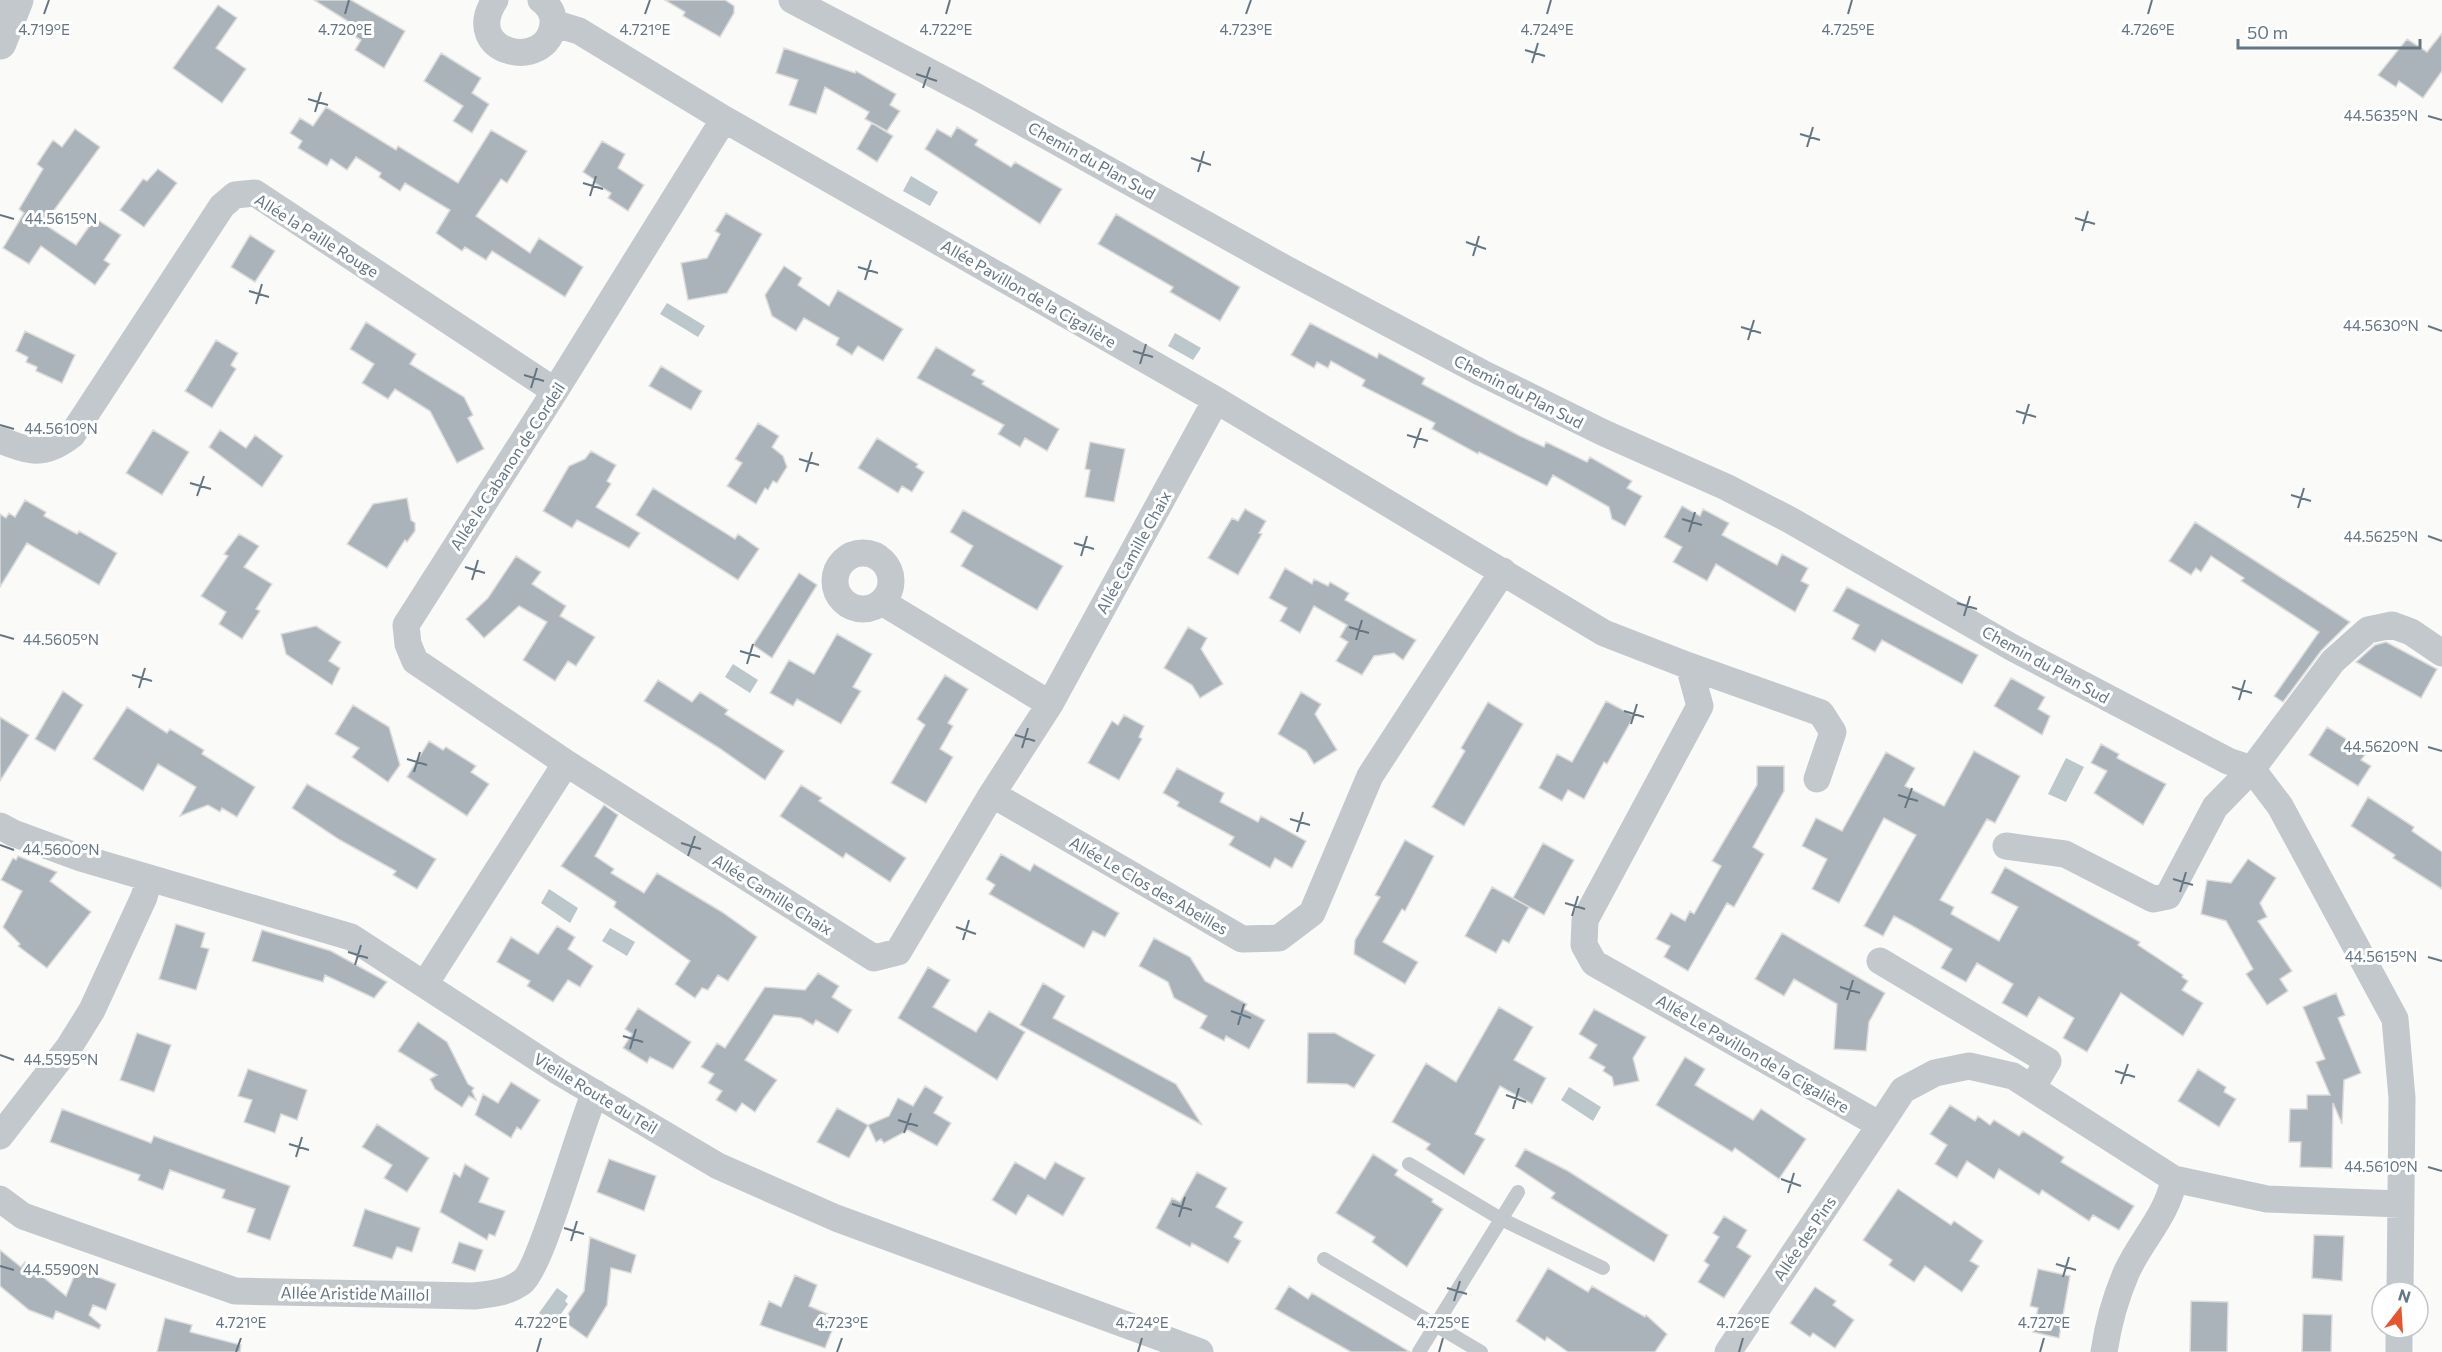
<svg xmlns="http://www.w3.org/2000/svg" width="2442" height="1352" viewBox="0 0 2442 1352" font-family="Commissioner,sans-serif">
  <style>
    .water { fill: #bbc7cb }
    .building { fill: #aab3b9; stroke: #dcdcda; stroke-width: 1.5 }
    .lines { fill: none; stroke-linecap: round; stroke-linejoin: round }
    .service { stroke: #c3c8cc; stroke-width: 14 }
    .minor { stroke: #c3c8cc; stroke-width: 27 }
    .tertiary { stroke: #c3c8cc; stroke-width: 33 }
    .ticks { fill: none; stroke: #657683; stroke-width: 2 }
    .labels { text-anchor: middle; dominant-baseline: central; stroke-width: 6; stroke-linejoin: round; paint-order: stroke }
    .street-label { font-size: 16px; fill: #657683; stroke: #fff }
    .ticks-label { font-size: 15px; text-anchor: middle; fill: #657683; stroke: #fff; stroke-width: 6; stroke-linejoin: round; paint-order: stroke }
  </style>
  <rect width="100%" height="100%" fill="#fafaf8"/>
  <path class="water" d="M911 176 938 192 930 206 903 191Z
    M667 303 705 326 698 337 660 314Z
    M1175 333 1201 348 1193 360 1168 346Z
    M733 664 758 680 750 693 725 677Z
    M2066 758 2084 767 2066 802 2048 794Z
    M549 889 578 908 570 923 541 903Z
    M610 928 635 942 627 956 602 941Z
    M1569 1087 1601 1107 1593 1121 1561 1100Z
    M557 1288 568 1296 565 1301 568 1304 558 1318 555 1316 551 1321 539 1313Z"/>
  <path class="building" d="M314 0H351L405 31 384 68 355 50 361 40 344 30 349 22Z
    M665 0H725L734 6V13L720 37 683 16 685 12Z
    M218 5 237 18 216 48 246 69 222 103 173 68Z
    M2442 33V71L2423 98 2399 81 2396 87 2378 75 2407 39 2427 52Z
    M784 48 855 73 856 71 896 94 890 105 900 111 887 131 865 119 869 112 825 87 816 114 789 105 798 80 776 73Z
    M441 53 481 78 472 93 489 104 472 133 453 121 463 106 424 81Z
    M326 107 396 150 398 146 458 183 491 130 527 151 507 183 501 179 476 216 530 253 539 238 583 267 565 297 492 251 486 260 465 247 462 251 436 233 450 210 405 183 400 191 379 177 381 173 356 157 347 170 331 159 327 166 298 148 302 141 290 133 300 118 313 126Z
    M872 123 893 136 877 162 857 149Z
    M957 127 978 140 975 145 1011 167 1015 162 1062 189 1040 224 925 149 937 129 951 137Z
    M75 129 100 147 44 224 76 245 95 218 121 235 104 260 110 264 95 285 41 246 29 264 3 248 24 213 19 209 43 169 37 164 53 140 62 147Z
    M602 141 625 154 618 168 644 185 628 211 608 198 611 193 593 182 595 180 583 172Z
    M158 169 177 183 144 227 120 210 143 179 147 181Z
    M726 213 762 234 727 293 688 300 681 263 707 258 720 234 715 231Z
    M1116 214 1240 287 1220 321 1170 292 1173 287 1098 244Z
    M250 235 275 251 255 282 231 267Z
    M784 266 802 278 798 285 829 306 838 290 903 329 883 361 858 346 852 355 836 345 839 338 804 318 796 331 772 316 765 295Z
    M366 322 416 354 410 364 464 397 473 415 468 418 484 449 457 463 430 411 395 389 388 399 362 383 374 364 350 349Z
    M1310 323 1377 358 1379 353 1425 378 1422 384 1520 436 1544 447 1546 442 1587 462 1590 457 1632 481 1627 488 1642 496 1625 526 1612 519 1609 507 1553 475 1547 486 1479 452 1478 454 1432 429 1435 423 1362 386 1365 380 1331 361 1328 368 1317 362 1314 368 1291 355Z
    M25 331 75 355 62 383 36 371 37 367 26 362 28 357 16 351Z
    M216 340 238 353 231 365 236 369 212 408 185 391Z
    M936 347 975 370 972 375 984 381 982 384 1059 429 1047 451 1025 438 1020 447 998 434 1004 425 917 378Z
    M661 366 702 391 691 410 649 386Z
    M758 423 779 436 772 447 783 456 787 467 777 483 773 481 768 490 765 488 756 504 727 486 742 463 735 459Z
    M153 430 189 452 162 495 126 473Z
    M220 430 246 448 255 435 283 456 262 487 209 447Z
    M877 438 918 464 916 467 924 472 912 492 902 486 898 493 858 468Z
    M1090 442 1125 449 1114 502 1085 497 1090 470 1085 469Z
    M591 451 616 465 607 481 611 484 596 507 640 533 629 548 577 520 572 528 543 511 569 466 585 459Z
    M653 488 735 539 738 534 759 549 738 580 636 515Z
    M407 498 411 520 415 523V531L407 542 405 540 387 568 347 544 373 504Z
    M25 500 46 512 44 516 77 534 79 531 117 553 99 585 27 543 0 587V514L6 518 9 513 15 517Z
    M1682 506 1700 516 1703 509 1729 523 1722 535 1777 565 1782 554 1808 568 1801 581 1809 585 1795 612 1716 564 1707 581 1673 562 1682 547 1664 537Z
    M1245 509 1266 521 1259 533 1262 534 1238 575 1208 558 1232 518 1238 521Z
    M963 510 1063 566 1037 610 961 566 973 546 950 532Z
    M2195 522 2350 622 2321 651 2283 702 2274 696 2319 632 2241 581 2244 578 2211 556 2201 572 2196 568 2191 575 2169 561Z
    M239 534 259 546 244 567 272 584 256 609 260 611 242 639 219 624 226 612 201 596 228 556 224 554Z
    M516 556 541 572 532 584 566 606 560 616 595 637 576 666 568 661 555 681 523 660 547 622 519 606 484 638 466 619 488 598Z
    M1285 568 1312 584 1314 579 1328 586 1330 582 1349 593 1345 600 1416 640 1403 660 1394 653 1374 656 1362 675 1336 661 1348 642 1340 637 1347 625 1314 606 1300 633 1280 621 1287 608 1269 598Z
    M799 573 817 585 772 658 753 645Z
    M1847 587 1978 655 1962 684 1882 640 1875 652 1852 639 1859 625 1833 611Z
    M316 626 341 642 329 661 340 668 332 685 286 654 281 634Z
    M1188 627 1207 638 1201 649 1223 684 1200 698 1192 685 1164 668Z
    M837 634 872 654 853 687 861 691 841 724 797 699 793 706 770 693 789 660 814 674Z
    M2386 642 2437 669 2421 698 2356 662 2375 645Z
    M945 675 968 689 948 723 953 726 940 749 953 757 926 803 891 783 925 725 917 719Z
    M2011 678 2045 697 2038 709 2050 716 2042 735 1994 706Z
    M658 680 692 702 700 692 728 710 725 714 784 751 765 780 719 748 644 701Z
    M63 691 83 705 55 751 35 739Z
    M1301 692 1321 704 1315 714 1337 750 1314 764 1306 751 1278 734Z
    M1606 701 1634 716 1607 764 1604 762 1584 799 1568 790 1562 801 1539 788 1557 754 1572 762Z
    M1488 702 1523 724 1464 826 1432 807 1465 751 1461 748Z
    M353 705 389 727 400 765 388 782 352 757 359 748 335 734Z
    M127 707 167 733 170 729 204 750 202 754 255 787 237 817 222 808 220 812 208 805 180 816 196 787 158 764 143 791 93 759Z
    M1124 715 1144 726 1139 737 1142 739 1119 780 1088 763 1112 721 1118 725Z
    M0 717 29 735 0 781Z
    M2327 727 2367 752 2361 760 2371 766 2358 786 2309 755Z
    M429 741 443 750 446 747 476 766 471 772 489 784 467 816 407 777Z
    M2101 744 2119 754 2117 758 2166 784 2143 825 2094 793 2107 771 2091 763Z
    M1974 751 2020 776 1995 823 1987 819 1940 900 1954 907 1951 914 1999 941 2018 907 1991 893 2005 867 2140 942 2138 945 2183 975 2182 977 2188 981 2182 990 2203 1003 2183 1036 2121 993 2087 1052 2063 1038 2074 1018 2039 997 2027 1017 2002 1003 2013 984 1977 963 1966 982 1941 968 1952 949 1911 925 1894 916 1883 936 1864 926 1916 835 1884 818 1839 903 1812 889 1827 859 1802 846 1816 818 1842 831 1886 752 1915 768 1905 786 1944 806Z
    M1757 766H1784V791L1753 847 1764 854 1734 907 1727 903 1688 971 1664 957 1670 946 1656 939 1671 913 1685 921 1690 911 1694 914 1721 866 1712 861 1757 785Z
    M1177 768 1224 793 1220 802 1258 822 1261 816 1306 841 1292 868 1275 858 1270 868 1229 845 1234 837 1177 806 1179 802 1163 793Z
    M307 784 436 859 417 889 393 875 396 871 340 840 292 808Z
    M801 785 822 798 819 801 906 858 890 882 846 853 843 858 780 816Z
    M2368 797 2414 827 2412 831 2442 852V889L2393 858 2395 855 2351 826Z
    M604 805 618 815 595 856 614 869 611 873 644 893 657 873 722 912 757 937 728 981 718 975 708 990 702 988 695 998 675 984 690 961 614 907 616 902 561 866Z
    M1405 840 1434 856 1405 911 1402 909 1383 942 1418 962 1405 984 1354 954 1355 940 1380 897 1375 895Z
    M1543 843 1574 860 1544 915 1513 898Z
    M1001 854 1030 871 1034 864 1119 913 1105 937 1093 931 1084 948 989 894 995 885 986 879Z
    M18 856 57 872 50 881 91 912 47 968 18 946 20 944 3 927 22 891 1 880 13 858 16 860Z
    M2248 859 2276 878 2260 903 2267 917 2258 921 2292 971 2280 979 2288 991 2267 1005 2246 974 2253 969 2226 921 2201 914 2207 880 2231 883Z
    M1492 887 1529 907 1509 943 1503 940 1496 953 1465 936Z
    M176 924 205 933 201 947 209 949 196 990 159 979Z
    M557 926 575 937 568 949 593 966 580 987 568 980 553 1002 527 986 530 981 497 962 511 937 538 954Z
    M262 930 331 951 387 982 374 998 325 975 323 982 252 961Z
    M1782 933 1885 993 1869 1022 1866 1051 1834 1049 1837 1004 1794 979 1784 996 1755 979Z
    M1154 938 1190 957 1205 981 1247 1004 1244 1009 1265 1020 1249 1049 1226 1036 1224 1041 1200 1028 1207 1016 1174 998 1168 982 1139 966Z
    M928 967 950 980 933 1007 976 1032 989 1011 1025 1032 997 1080 898 1018Z
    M818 973 839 986 832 997 852 1010 838 1033 816 1020 813 1025 801 1018 774 1015 745 1060 777 1080 764 1098 755 1112 742 1103 736 1112 716 1100 722 1091 708 1083 714 1074 701 1067 717 1043 725 1048 765 987 805 990Z
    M1043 983 1065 996 1053 1018 1176 1084 1202 1125 1020 1025Z
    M2336 993 2345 1015 2338 1018 2361 1073 2344 1080 2342 1124 2333 1103 2332 1168 2300 1167 2301 1142H2289L2290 1109H2307V1095H2330L2316 1062 2325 1059 2303 1007Z
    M1499 1007 1533 1027 1514 1060 1546 1078 1532 1104 1500 1086 1475 1134 1485 1139 1464 1175 1426 1149 1430 1144 1392 1122 1426 1063 1456 1082Z
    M638 1008 691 1042 673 1069 650 1057 647 1063 623 1048 632 1034 625 1029Z
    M1594 1009 1646 1037 1633 1058 1639 1081 1614 1086 1612 1077 1603 1071 1605 1067 1589 1058 1597 1045 1579 1034Z
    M418 1022 447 1042 468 1084 474 1088 472 1091 476 1100 469 1096 462 1107 435 1089 430 1079 437 1075 398 1051Z
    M137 1033 171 1045 154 1092 120 1080Z
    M1308 1033H1335L1375 1055 1354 1088 1347 1084 1307 1083Z
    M1685 1057 1705 1069 1695 1085 1753 1120 1761 1109 1806 1139 1779 1179 1735 1148 1732 1152 1656 1105Z
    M248 1069 307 1090 297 1120 281 1114 275 1133 244 1122 252 1100 238 1096Z
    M2198 1069 2226 1087 2224 1092 2236 1099 2219 1127 2178 1101Z
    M511 1082 540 1100 521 1130 517 1127 511 1138 475 1115 483 1094 498 1103Z
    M925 1086 943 1097 934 1113 951 1123 937 1146 908 1130 884 1143 881 1139 876 1142 868 1125 889 1116 898 1098 913 1106Z
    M1950 1105 1975 1121 1978 1116 1990 1125 1994 1120 2019 1136 2023 1131 2064 1157 2061 1162 2134 1206 2119 1230 2093 1215 2089 1221 2042 1190 2039 1195 1999 1169 1994 1179 1967 1161 1957 1178 1935 1164 1947 1145 1930 1134Z
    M837 1108 868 1125 849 1158 817 1142Z
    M62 1109 151 1143 154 1136 290 1186 270 1240 247 1232 255 1209 222 1198 225 1190 170 1170 163 1190 138 1180 140 1175 50 1142Z
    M377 1124 429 1158 407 1192 384 1178 392 1165 362 1147Z
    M1525 1149 1568 1171 1668 1235 1654 1262 1551 1198 1555 1193 1515 1166Z
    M1373 1154 1398 1170 1395 1175 1433 1199 1432 1202 1443 1209 1407 1267 1372 1242 1375 1237 1336 1213Z
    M609 1159 656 1176 644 1211 597 1192Z
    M1015 1162 1045 1179 1055 1162 1085 1178 1063 1216 1028 1195 1016 1215 992 1200Z
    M465 1164 489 1178 479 1202 505 1211 495 1236 489 1234 487 1240 440 1212 454 1173 460 1177Z
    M1197 1172 1227 1188 1216 1207 1243 1222 1234 1237 1241 1241 1228 1263 1192 1243 1190 1247 1156 1228 1172 1198 1180 1202Z
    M1898 1189 1951 1225 1954 1221 1983 1241 1970 1261 1979 1266 1962 1292 1925 1266 1914 1282 1889 1265 1892 1260 1863 1240Z
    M365 1209 420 1228 412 1252 397 1247 392 1259 353 1246Z
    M1724 1216 1747 1230 1737 1247 1751 1256 1724 1298 1698 1282 1709 1265 1704 1261 1719 1237 1713 1233Z
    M2314 1235 2344 1236 2342 1281 2312 1278Z
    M590 1237 636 1255 631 1273 611 1268 607 1305 587 1338 563 1321 584 1291Z
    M459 1242 483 1250 475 1271 452 1263Z
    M0 1250 21 1267 25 1262 66 1296 77 1269 116 1284 106 1310 93 1305 89 1315 101 1325 99 1329 56 1311 53 1319 29 1310 0 1286Z
    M1548 1268 1588 1292 1592 1286 1645 1317 1646 1315 1667 1334 1655 1352H1568L1547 1337 1545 1341 1516 1321Z
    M2038 1269 2070 1276 2059 1338 2033 1332 2038 1308 2030 1306Z
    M795 1275 817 1285 809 1306 837 1318 825 1348 760 1325 769 1301 781 1307Z
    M1289 1286 1308 1299 1312 1293 1410 1352H1351L1275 1309Z
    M1815 1287 1836 1301 1833 1305 1854 1320 1835 1348 1813 1333 1810 1337 1790 1323Z
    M2191 1301 2228 1302 2227 1352H2190Z
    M2303 1314 2332 1315 2331 1352H2302Z
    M165 1318 192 1325 190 1332 241 1345 240 1352H157Z"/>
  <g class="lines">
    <path class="service" d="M1409 1164 1501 1219 1603 1268
      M1324 1259 1481 1352
      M1419 1352 1518 1192"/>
    <path class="minor" d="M495 0C460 54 548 73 553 24 554 14 549 6 541 0
      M792 0 977 97 1286 269 1482 373 1604 433 1726 487 1790 520 2013 648 2228 761 2252 769 2280 806 2395 1019 2402 1098 2400 1292
      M553 23 579 31 724 119 1216 400 1604 633 1689 666 1700 706 1585 920 1584 945 1594 963 1880 1125 1903 1090 1935 1073 1969 1066 2013 1076 2174 1179 2267 1199 2401 1204
      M724 119 555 391 406 625 408 644 415 661 566 763 874 958 898 952 992 794 1050 704 1216 400
      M0 440C31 452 44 457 72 435L222 206 235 195 255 193 555 391
      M835 581a28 28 0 1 1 56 0a28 28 0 1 1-56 0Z
      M882 602 1050 704
      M1689 666 1821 713 1833 732 1817 779
      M992 794 1242 939 1279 938 1312 913 1370 776 1503 571
      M0 826 13 833 81 858 351 937 559 1072 718 1166 836 1218 1200 1352
      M2006 846 2065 854 2153 899 2168 896 2215 807 2252 769 2333 661 2368 630 2392 625 2411 632 2442 653
      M1880 961 2048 1061 2032 1088
      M425 984 566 763
      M0 1136 69 1047 92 1010 144 897 149 879
      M0 1199 23 1216 235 1291 474 1296C491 1294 507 1293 522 1282 541 1269 580 1125 595 1093
      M1728 1352 1880 1125
      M2104 1352C2108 1325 2116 1296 2127 1271 2142 1239 2168 1214 2174 1179
      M2399 1352V1328"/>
    <path class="tertiary" d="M0 43 17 0"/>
  </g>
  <path class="ticks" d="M44 14 49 0M345 14 349 0M645 14 650 0M946 14 950 0M1246 14 1251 0M1547 14 1551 0M1848 14 1852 0M2148 14 2152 0M1525 50 1545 56M1532 63 1538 43M916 74 937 81M923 88 930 67M308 99 328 105M315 112 321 92M2428 116 2442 120M1800 134 1820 140M1807 147 1813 127M1191 158 1211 165M1198 172 1204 151M583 183 603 189M590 196 596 176M0 215 14 219M2075 218 2095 224M2082 231 2088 211M1466 242 1486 249M1473 256 1479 236M858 267 878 273M865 280 871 260M249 291 269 297M256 304 262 284M2428 326 2442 331M1741 327 1761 333M1748 340 1754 320M1133 351 1153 357M1140 364 1146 344M524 375 544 381M531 388 537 368M2016 411 2036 417M2023 424 2029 404M0 425 14 429M1407 435 1428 441M1414 448 1421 428M799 459 819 465M806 472 812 452M190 483 211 489M2291 495 2311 501M197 496 204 476M2298 508 2304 488M1682 519 1702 525M1689 532 1695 512M2428 536 2442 541M1074 543 1094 549M1081 556 1087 536M465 567 485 573M472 580 478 560M1957 603 1977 609M1964 616 1970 596M1349 627 1369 633M0 635 14 639M1356 640 1362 620M740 651 760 657M747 664 753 644M132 675 152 681M2232 687 2252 693M139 688 145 668M2239 700 2245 680M1624 711 1644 717M1631 724 1637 704M1015 735 1035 741M2428 747 2442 751M1022 748 1028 728M407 759 427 765M414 772 420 752M1898 795 1918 801M1905 808 1912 788M1290 819 1310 825M1297 832 1303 812M681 843 701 849M0 845 14 850M688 856 695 836M2173 879 2193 885M2180 892 2186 872M1565 903 1585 909M1572 916 1578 896M956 927 976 934M963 940 969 920M348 952 368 958M2428 957 2442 961M355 965 361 945M1840 987 1860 993M1847 1000 1853 980M1231 1011 1251 1018M1238 1025 1244 1004M623 1036 643 1042M630 1049 636 1029M0 1055 14 1060M2115 1071 2135 1077M2121 1084 2128 1064M1506 1095 1526 1102M1513 1109 1519 1088M898 1120 918 1126M904 1133 911 1113M289 1144 309 1150M296 1157 302 1137M2428 1167 2442 1171M1781 1179 1801 1186M1788 1193 1794 1173M1172 1204 1192 1210M1179 1217 1185 1197M564 1228 584 1234M571 1241 577 1221M2056 1264 2076 1270M0 1266 14 1270M2063 1277 2069 1257M1447 1288 1467 1294M1454 1301 1460 1281M236 1352 241 1338M537 1352 541 1338M837 1352 842 1338M1138 1352 1142 1338M1439 1352 1443 1338M1739 1352 1743 1338M2040 1352 2044 1338"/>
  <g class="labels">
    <g class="street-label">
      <text transform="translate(1092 160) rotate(29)">Chemin du Plan Sud</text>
      <text transform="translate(317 235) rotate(32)">Allée la Paille Rouge</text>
      <text transform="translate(1029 293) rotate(30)">Allée Pavillon de la Cigalière</text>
      <text transform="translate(1519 391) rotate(27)">Chemin du Plan Sud</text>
      <text transform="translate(507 466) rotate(-57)">Allée le Cabanon de Cordeil</text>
      <text transform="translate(1133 552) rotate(-61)">Allée Camille Chaix</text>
      <text transform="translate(2046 664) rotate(29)">Chemin du Plan Sud</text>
      <text transform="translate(1149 885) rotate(30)">Allée Le Clos des Abeilles</text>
      <text transform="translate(773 894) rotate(32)">Allée Camille Chaix</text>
      <text transform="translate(1753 1053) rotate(30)">Allée Le Pavillon de la Cigalière</text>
      <text transform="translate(596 1093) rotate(31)">Vieille Route du Teil</text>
      <text transform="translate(1804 1238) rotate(-56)">Allée des Pins</text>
      <text transform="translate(355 1293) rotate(1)">Allée Aristide Maillol</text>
    </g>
  </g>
  <g class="ticks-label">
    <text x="44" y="35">4.719°E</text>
    <text x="345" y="35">4.720°E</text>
    <text x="645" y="35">4.721°E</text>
    <text x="946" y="35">4.722°E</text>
    <text x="1246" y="35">4.723°E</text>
    <text x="1547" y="35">4.724°E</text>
    <text x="1848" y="35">4.725°E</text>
    <text x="2148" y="35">4.726°E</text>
    <text x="2381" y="121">44.5635°N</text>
    <text x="61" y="224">44.5615°N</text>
    <text x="2381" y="331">44.5630°N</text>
    <text x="61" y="434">44.5610°N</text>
    <text x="2381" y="542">44.5625°N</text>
    <text x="61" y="645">44.5605°N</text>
    <text x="2381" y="752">44.5620°N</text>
    <text x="61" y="855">44.5600°N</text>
    <text x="2381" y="962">44.5615°N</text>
    <text x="61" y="1065">44.5595°N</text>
    <text x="2381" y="1172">44.5610°N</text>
    <text x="61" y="1275">44.5590°N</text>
    <text x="241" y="1328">4.721°E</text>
    <text x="541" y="1328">4.722°E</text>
    <text x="842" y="1328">4.723°E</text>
    <text x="1142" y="1328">4.724°E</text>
    <text x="1443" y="1328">4.725°E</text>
    <text x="1743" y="1328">4.726°E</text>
    <text x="2044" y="1328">4.727°E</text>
  </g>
  <g transform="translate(2400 1310) rotate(17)"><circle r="28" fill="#ffffff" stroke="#c1c8cd" stroke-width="1.5"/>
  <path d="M0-4.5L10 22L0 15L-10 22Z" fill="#e4572e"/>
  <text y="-9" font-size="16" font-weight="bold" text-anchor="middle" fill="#657683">N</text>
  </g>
  <path d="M2238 39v9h182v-9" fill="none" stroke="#657683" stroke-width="3"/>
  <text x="2247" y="39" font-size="18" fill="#657683" stroke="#ffffff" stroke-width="4.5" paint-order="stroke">50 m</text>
</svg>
